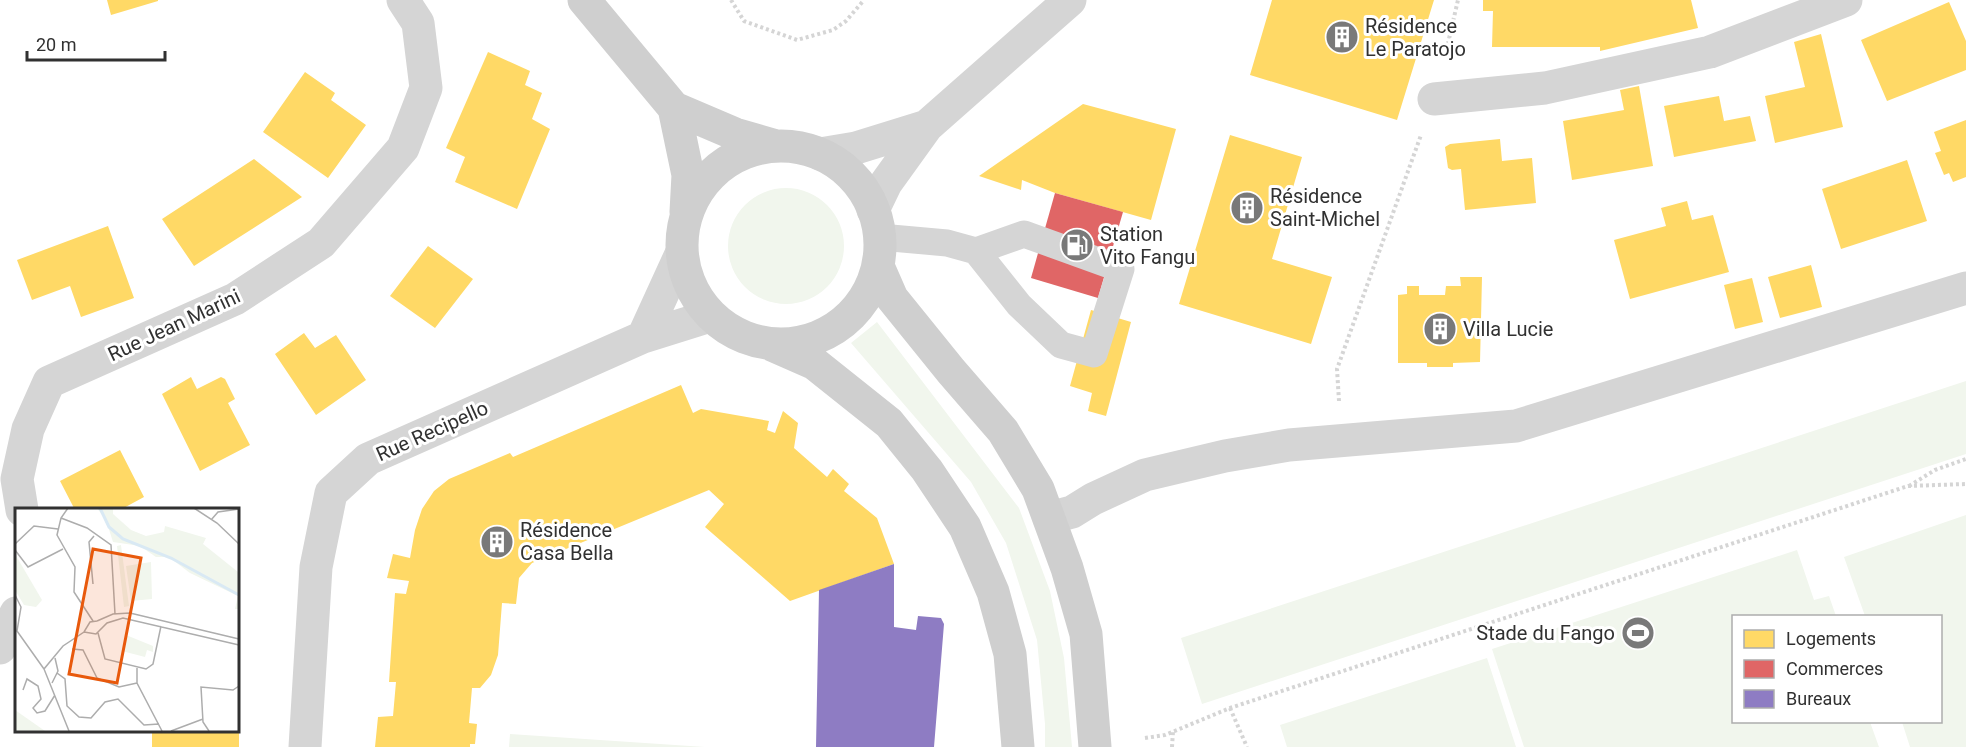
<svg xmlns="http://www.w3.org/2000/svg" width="1966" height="747" viewBox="0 0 1966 747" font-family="Roboto,sans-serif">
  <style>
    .green { fill: #f1f6ed }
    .homes { fill: #ffd966 }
    .shops { fill: #e06666 }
    .offices { fill: #8e7cc3 }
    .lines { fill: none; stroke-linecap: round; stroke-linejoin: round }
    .path { stroke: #d5d5d5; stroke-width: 4; stroke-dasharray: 3 3; stroke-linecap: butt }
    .service { stroke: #d5d5d5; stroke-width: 27 }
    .minor { stroke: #d5d5d5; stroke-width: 33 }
    .secondary { stroke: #cfcfcf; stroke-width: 33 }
    .labels { text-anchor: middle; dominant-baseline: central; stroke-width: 6; stroke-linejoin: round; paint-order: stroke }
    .poi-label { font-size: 20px; fill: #313131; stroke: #fff; text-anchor: start }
    .street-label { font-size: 20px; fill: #313131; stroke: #fff }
    .inset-river { fill: none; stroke: #d9e9f4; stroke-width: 3 }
    .inset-road { fill: none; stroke: #adadad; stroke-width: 1.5 }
    .view { fill: #e8590c; fill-opacity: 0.15; stroke: #e8590c; stroke-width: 3 }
    .inset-edge { fill: none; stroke: #313131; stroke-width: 3 }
  </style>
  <rect width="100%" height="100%" fill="#fff"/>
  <path class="green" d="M728 246a58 58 0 1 1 116 0a58 58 0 1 1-116 0Z
    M877 322 1019 508 1050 591 1064 658 1072 747H1045V724L1037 640 1006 543 971 482 851 343Z
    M1966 381V454L1202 704 1181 638Z
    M1966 515V747H1910L1902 722H1940V616H1865L1844 557Z
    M1797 550 1814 600 1829 596 1836 616H1734V722H1870L1879 747H1524L1492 649Z
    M1487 658 1516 747H1287L1280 725Z
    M510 734 705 747H509Z"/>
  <path class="homes" d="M107 0H158V1L111 15Z
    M1272 0H1434L1397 120 1250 75Z
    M1483 0H1691L1698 28 1600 51V47H1492L1493 11H1483Z
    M1949 2 1966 41V70L1887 101 1861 40Z
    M1821 34 1843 127 1775 143 1765 96 1805 87 1794 42Z
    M488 52 530 71 525 85 542 93 532 119 550 129 517 209 455 182 465 157 446 148Z
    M305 72 335 93 331 100 366 125 328 178 263 132Z
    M1639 86 1653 166 1572 180 1563 121 1624 110 1620 90Z
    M1719 96 1724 121 1750 116 1756 141 1674 157 1664 106Z
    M1083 104 1176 129 1151 220 1055 193 1022 180 1021 190 979 176Z
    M1966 120V177L1953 182 1949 173 1944 175 1935 153 1941 151 1934 132Z
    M1230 135 1302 157 1272 259 1332 277 1311 344 1179 304Z
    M1500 139 1502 161 1532 158 1536 203 1465 210 1461 169 1452 170 1448 168 1445 147 1450 144Z
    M254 159 302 197 194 266 162 219Z
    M1907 160 1927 221 1841 249 1822 189Z
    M1687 201 1692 220 1713 215 1729 272 1630 299 1614 240 1666 226 1661 208Z
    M108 226 134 298 81 317 70 286 32 300 17 260Z
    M428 246 473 279 435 328 390 296Z
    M1811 265 1822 307 1780 318 1768 277Z
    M1460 277H1482L1480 362 1453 363V367H1427V363H1398V295L1407 294V286H1419V295H1445L1446 286H1461Z
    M1752 278 1763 322 1735 329 1724 285Z
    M1091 310 1131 322 1106 416 1088 411 1092 393 1070 386Z
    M304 333 315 348 336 335 366 380 316 415 275 354Z
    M191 377 197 389 221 377 225 379 235 399 228 403 250 445 200 471 162 394Z
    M681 385 693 413 701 409 769 421 767 430 775 433 783 411 798 423 794 448 827 477 833 469 849 484 844 491 877 518 894 564 790 601 705 527 724 504 709 490 532 563 519 578 516 604 502 603 498 655 491 675 480 688H472L469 723 477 724 475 744H470V747H375L378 717 393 716 396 682H389L395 593 406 594 409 581 387 578 393 554 410 558 415 530 422 509 434 491 449 479 510 453 513 457Z
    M120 450 144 497 120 510H75L60 481Z
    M152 730H239V747H152Z"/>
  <path class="shops" d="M1055 193 1123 212 1098 298 1031 278Z"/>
  <path class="offices" d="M894 564V627L916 630 918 616 941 618 944 624 934 747H816L819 590Z"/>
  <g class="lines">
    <path class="path" d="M731 0 744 21 797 40 833 30 846 21 864 0
      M1445 56 1458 0
      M1339 401 1337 369 1421 135
      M1909 486 1935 470 1966 459
      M1230 708 1247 747
      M1145 738 1165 735 1230 708 1908 486 1966 484
      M1172 747 1173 731"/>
    <path class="service" d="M880 237 947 243 976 251 1024 234 1121 269 1094 354 1061 345 1019 305 976 251"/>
    <path class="minor" d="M1434 99 1545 88 1710 52 1846 0
      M820 154 856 148 927 126
      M873 210 886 183 927 126 1070 0
      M643 337 681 254
      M22 510 17 479 28 429 49 382 235 299 321 243 403 148 426 88 418 23 403 0
      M1049 518 1072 512 1093 499 1145 475 1225 456 1289 445 1516 426 1966 288
      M0 648 16 613
      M305 747 316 567 331 493 368 459 643 337 710 316"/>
    <path class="secondary" d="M584 0 674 108 735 134 773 145
      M674 108 688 175 686 212
      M682 245a99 99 0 1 1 198 0a99 99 0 1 1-198 0Z
      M878 266 892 298 951 371 1003 431 1038 489 1067 568 1086 634 1095 747
      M774 346 815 364 889 423 927 470 965 527 993 592 1010 654 1018 747"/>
  </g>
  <defs>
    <symbol id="building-disc" viewBox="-11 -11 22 22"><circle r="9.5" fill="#797979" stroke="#fff"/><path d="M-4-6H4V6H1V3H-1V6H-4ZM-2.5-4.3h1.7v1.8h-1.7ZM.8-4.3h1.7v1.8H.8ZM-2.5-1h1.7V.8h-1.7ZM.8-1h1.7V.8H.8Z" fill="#fff"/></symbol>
    <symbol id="fuel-disc" viewBox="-11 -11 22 22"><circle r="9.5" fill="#797979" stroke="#fff"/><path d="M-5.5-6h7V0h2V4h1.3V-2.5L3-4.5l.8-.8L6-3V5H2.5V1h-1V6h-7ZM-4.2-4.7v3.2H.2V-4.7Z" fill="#fff"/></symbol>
    <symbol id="stadium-disc" viewBox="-11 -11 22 22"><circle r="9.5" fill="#797979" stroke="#fff"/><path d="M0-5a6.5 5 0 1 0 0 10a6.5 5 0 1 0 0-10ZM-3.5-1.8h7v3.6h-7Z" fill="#fff"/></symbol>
  </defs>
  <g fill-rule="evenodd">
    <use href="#building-disc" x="1323" y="18" width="38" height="38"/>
    <use href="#building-disc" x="1228" y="189" width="38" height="38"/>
    <use href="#fuel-disc" x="1058" y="226" width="38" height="38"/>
    <use href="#building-disc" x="1421" y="310" width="38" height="38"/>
    <use href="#building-disc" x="478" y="523" width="38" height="38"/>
    <use href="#stadium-disc" x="1619" y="614" width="38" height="38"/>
  </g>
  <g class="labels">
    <g class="poi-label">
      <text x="1365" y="26">Résidence<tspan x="1365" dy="23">Le Paratojo</tspan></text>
      <text x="1270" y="196">Résidence<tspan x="1270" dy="23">Saint-Michel</tspan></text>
      <text x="1100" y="234">Station<tspan x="1100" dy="23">Vito Fangu</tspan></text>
      <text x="1463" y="329">Villa Lucie</text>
      <text x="520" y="530">Résidence<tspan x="520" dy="23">Casa Bella</tspan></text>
      <text x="1615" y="633" text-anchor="end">Stade du Fango</text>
    </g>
    <g class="street-label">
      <text transform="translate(174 325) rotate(-25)">Rue Jean Marini</text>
      <text transform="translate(432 431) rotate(-24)">Rue Recipello</text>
    </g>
  </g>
  <g transform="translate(15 508)">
    <rect width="224" height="224" fill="#fff"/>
    <path d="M82 0H98V6L116 22 131 28 149 24 150 18 191 30 188 36 223 64V101H220L223 88 175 65 154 49H141L125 38 98 34 91 12ZM106 37 114 98 109 99 102 38ZM0 46 27 92 21 99 9 97 0 82ZM136 54 137 91 116 93 111 58ZM111 127 138 138V144L132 142 130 149 107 143ZM0 202 30 223H0Z" fill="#f1f6ed"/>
    <path class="inset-river" d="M85 0 94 19 108 31 156 50 224 87"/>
    <path class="inset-road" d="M53 0 46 10 42 27 60 59 59 84 78 113M179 0 202 15 224 36M46 10 72 20 96 37 100 106M196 12 203 4 224 1M0 36 19 18 43 21M0 42 13 59 48 41M78 76 74 34 79 28M0 87 6 99 2 123 29 161M82 113 98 106 115 105 224 131M69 124 81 126 92 115 108 110 224 137M83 125 90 151 131 161 138 156 146 118M57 141 68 142 82 170 104 179 122 175M122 160V175L147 223M42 165 50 171 52 198 64 209 76 210 90 194 103 191 129 217 144 216M37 175 43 163 40 150M8 182 12 171 23 178 26 191 18 200 22 205 30 203 40 187M54 223 29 161 48 138 69 124 75 114 82 113M156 223 188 211M194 223 188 214 186 179 218 182 224 178"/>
    <path class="view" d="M78 41 126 50 102 175 54 166Z"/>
    <rect width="224" height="224" class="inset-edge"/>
  </g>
  <rect x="1732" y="615" width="210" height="108" fill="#ffffff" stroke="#adadad" stroke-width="1.5"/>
  <rect x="1744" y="630" width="30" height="18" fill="#ffd966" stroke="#adadad" stroke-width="1.5"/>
  <text x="1786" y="645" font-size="18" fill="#313131">Logements</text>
  <rect x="1744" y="660" width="30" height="18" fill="#e06666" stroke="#adadad" stroke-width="1.5"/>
  <text x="1786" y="675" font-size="18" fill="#313131">Commerces</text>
  <rect x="1744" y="690" width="30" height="18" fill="#8e7cc3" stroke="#adadad" stroke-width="1.5"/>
  <text x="1786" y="705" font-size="18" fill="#313131">Bureaux</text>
  <path d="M27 51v9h138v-9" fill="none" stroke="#313131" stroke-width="3"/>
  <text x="36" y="51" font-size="18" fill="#313131" stroke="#ffffff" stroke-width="4.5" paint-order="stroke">20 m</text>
</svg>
